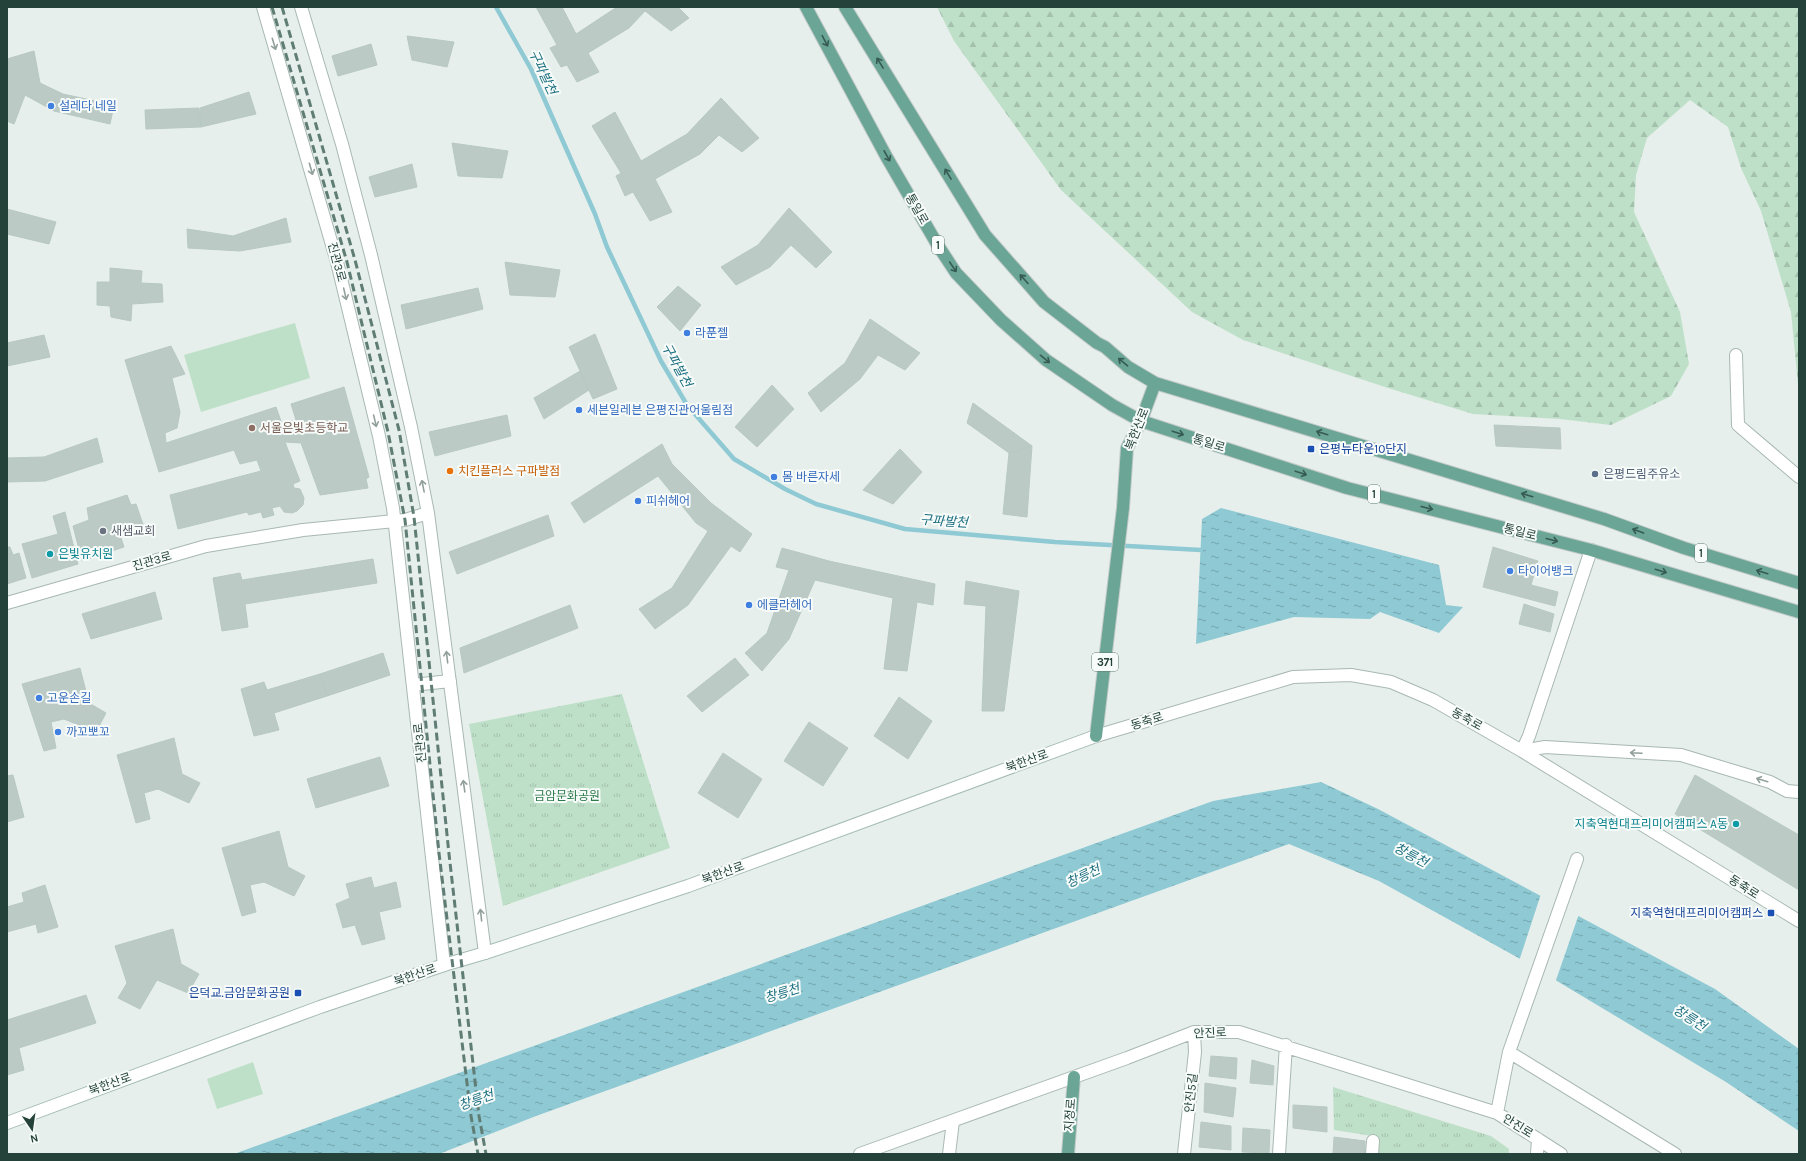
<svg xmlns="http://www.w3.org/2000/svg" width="1806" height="1161" viewBox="0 0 1806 1161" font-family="Karla,'Noto Sans KR',sans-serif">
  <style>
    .green { fill: #bfe0c8 }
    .forest { fill: url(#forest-firs) }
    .park { fill: url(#park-tufts) }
    .water { fill: url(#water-ripples) }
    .pier { fill: #e6efeb }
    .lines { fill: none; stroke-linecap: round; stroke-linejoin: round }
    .stream { stroke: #8ec9d4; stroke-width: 4.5 }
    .building { fill: #bbcac4; stroke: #b8c9c2 }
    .minor-casing { stroke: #a8b8b2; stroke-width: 14 }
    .secondary-casing { stroke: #a4bbb3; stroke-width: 14 }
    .primary-casing { stroke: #c2cac8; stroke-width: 14 }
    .minor { stroke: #fff; stroke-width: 12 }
    .secondary { stroke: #fff; stroke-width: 12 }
    .primary { stroke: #6aa596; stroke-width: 12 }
    .rail { stroke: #5f7d75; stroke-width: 3; stroke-dasharray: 8 4; stroke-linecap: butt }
    .oneway { stroke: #365b51 }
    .oneway2 { stroke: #92a09c }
    .shop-dot { fill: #3f7fe0; stroke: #f7fbf9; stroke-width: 1.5 }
    .education-dot { fill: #8d6e63; stroke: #f7fbf9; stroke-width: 1.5 }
    .transit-dot { fill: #1a4fb4; stroke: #f7fbf9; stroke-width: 1.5 }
    .food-dot { fill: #e8710a; stroke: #f7fbf9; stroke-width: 1.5 }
    .service-dot { fill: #5c6f8a; stroke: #f7fbf9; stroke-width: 1.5 }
    .worship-dot { fill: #6b7280; stroke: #f7fbf9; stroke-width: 1.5 }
    .culture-dot { fill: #0f9aa8; stroke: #f7fbf9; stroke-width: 1.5 }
    .labels { text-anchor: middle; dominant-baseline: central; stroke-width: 4; stroke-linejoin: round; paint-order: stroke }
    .shield { fill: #f7fbf9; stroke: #637a73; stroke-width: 1 }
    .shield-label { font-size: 11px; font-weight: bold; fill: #24423a }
    .shop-label { font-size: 12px; fill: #366cbe; stroke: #f7fbf9; text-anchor: start }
    .street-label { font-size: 12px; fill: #24423a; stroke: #f7fbf9 }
    .education-label { font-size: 12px; fill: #785e54; stroke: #f7fbf9; text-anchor: start }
    .transit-label { font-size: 12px; fill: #164399; stroke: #f7fbf9; text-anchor: end }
    .food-label { font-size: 12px; fill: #c56008; stroke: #f7fbf9; text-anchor: start }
    .service-label { font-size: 12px; fill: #4e5e75; stroke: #f7fbf9; text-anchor: start }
    .worship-label { font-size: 12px; fill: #5b616d; stroke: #f7fbf9; text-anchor: start }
    .culture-label { font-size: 12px; fill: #0d838f; stroke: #f7fbf9; text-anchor: start }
    .park-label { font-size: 12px; fill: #2d7a4b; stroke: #f7fbf9 }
    .water-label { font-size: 13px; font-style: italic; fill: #1c6f80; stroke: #f7fbf9 }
  </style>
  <defs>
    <pattern id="forest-firs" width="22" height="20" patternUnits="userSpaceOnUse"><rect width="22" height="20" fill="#bfe0c8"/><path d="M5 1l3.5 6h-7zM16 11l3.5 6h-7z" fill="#a4c1ad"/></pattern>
    <pattern id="park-tufts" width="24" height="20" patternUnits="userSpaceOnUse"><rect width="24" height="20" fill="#bfe0c8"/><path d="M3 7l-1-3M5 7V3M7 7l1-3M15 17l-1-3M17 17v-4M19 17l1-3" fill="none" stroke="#a4c1ad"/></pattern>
    <pattern id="water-ripples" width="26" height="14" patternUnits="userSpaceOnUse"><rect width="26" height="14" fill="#8ec9d4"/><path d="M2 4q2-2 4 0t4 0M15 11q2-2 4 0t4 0" fill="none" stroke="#74a5ad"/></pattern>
  </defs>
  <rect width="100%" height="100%" fill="#e6efeb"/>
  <path class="green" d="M295 323 310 378 201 412 184 355Z
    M253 1062 263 1094 217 1109 207 1079Z"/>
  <path class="forest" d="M937 7H1799V395L1791 312 1761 211 1741 168 1728 127 1690 100 1647 138 1636 175 1634 212 1680 312 1689 364 1671 396 1611 425 1560 419 1473 414 1388 388 1243 340 1192 312 1061 190 954 41Z"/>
  <path class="park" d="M622 694 670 848 503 906 469 724Z
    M1333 1087 1491 1136 1509 1149V1154H1379V1137L1334 1130Z"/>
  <path class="water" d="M1221 508 1439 565 1446 605 1463 607 1439 633 1380 612 1370 619 1294 617 1196 644 1202 519Z
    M1321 782 1378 809 1715 989 1799 1049V1131L1726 1082 1515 956 1379 881 1289 844 536 1116 439 1154H234L1213 801Z"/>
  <path class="pier" d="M1541 894 1579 914 1555 983 1519 961Z"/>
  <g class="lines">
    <path class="stream" d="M496 7 531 69 595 214 607 247 661 361 687 405 734 459 785 489 816 504 905 529 1055 542 1201 550"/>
  </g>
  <path class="building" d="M536 7H562L576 34 617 7H678L689 18 671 31 645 11 629 28 588 53 599 72 577 82 567 65 561 67 550 48 557 45Z
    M407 36 454 42 447 67 412 60Z
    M371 44 377 65 338 76 332 56Z
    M34 51 40 83 63 94 114 105 110 124 54 111 25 95 14 124 7 121V59Z
    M249 92 256 114 201 127 200 108Z
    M721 98 759 138 742 152 719 135 700 154 655 179 672 212 650 221 633 192 625 196 616 176 621 173 592 126 615 112 641 161 687 134Z
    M199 108 201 127 146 129 145 110Z
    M452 143 508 151 502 178 458 176Z
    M412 164 417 187 375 197 369 177Z
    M789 208 832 252 816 268 791 245 770 267 736 285 721 267 758 245Z
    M7 209 56 222 49 244 7 234Z
    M286 218 291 242 240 251 188 248 187 229 233 236Z
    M505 262 560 270 555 297 510 295Z
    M110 268 142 271 141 283 162 284 163 302 132 304 131 321 111 317 110 306 97 305V282H110Z
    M678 286 701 305 680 331 657 307Z
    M478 288 483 309 406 329 401 305Z
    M870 319 920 353 905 370 878 355 860 379 821 412 808 393 845 363Z
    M595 334 617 389 593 399 569 347Z
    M44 335 50 357 7 366V343Z
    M171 346 185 374 172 378 180 412 177 428 165 433 166 443 276 407 282 424 296 420 291 404 344 387 369 477 366 479 368 488 320 495 301 443 285 442 300 481 293 484 294 488 300 489 304 498 303 505 297 511 292 513 284 512 280 506 272 508 274 515 263 518 261 512 249 515 247 512 178 529 170 495 261 471 257 460 240 464 234 450 159 472 125 360Z
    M580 371 589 390 544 419 534 398Z
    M772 385 794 409 757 447 735 427Z
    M973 403 1032 446 1009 453 967 423Z
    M507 415 511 436 435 456 429 432Z
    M1494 425 1560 428 1561 449 1496 446Z
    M97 438 103 462 45 481 7 482V458L44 457Z
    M662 444 672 464 711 503 752 534 740 552 731 546 688 605 655 629 639 609 672 588 708 531 696 523 658 476 584 523 571 503Z
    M1032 446 1027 517 1003 514 1009 453Z
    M900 449 922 472 893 504 863 490Z
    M127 495 131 505 136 504 144 527 120 535 124 547 82 561 73 526 89 520 87 508Z
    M65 512 78 564 32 578 22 544 58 534 53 516Z
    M548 515 554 536 457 574 449 552Z
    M7 547H10L13 555 19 553 26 578 7 584Z
    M1493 547 1538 561 1531 585 1558 592 1555 606 1483 587Z
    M782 548 829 561 935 584 933 605 917 602 907 671 884 669 893 598 815 580 789 639 762 671 745 653 767 633 789 570 776 567Z
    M373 559 377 583 245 604 248 627 222 631 213 578 240 573 242 580Z
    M966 581 1019 591 1004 711H982L986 606 964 604Z
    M155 592 162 619 91 639 82 614Z
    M1524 604 1554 614 1550 632 1519 624Z
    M570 605 578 628 464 673 460 648Z
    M383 653 390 675 327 696 320 674Z
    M735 658 749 675 702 712 687 696Z
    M80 668 89 703 106 713 96 732 64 719 51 722 56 748 44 751 22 684Z
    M320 674 327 696 274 713 279 730 254 736 241 689 264 682 267 690Z
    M899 697 932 721 908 759 874 736Z
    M809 722 848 748 823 786 784 761Z
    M174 738 182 774 200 783 189 803 158 789 144 793 150 819 136 823 117 755Z
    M723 753 762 779 738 818 698 793Z
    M380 757 389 786 316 808 307 779Z
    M13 775 24 817 7 822V776Z
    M1695 775 1799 835V890L1675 814Z
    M279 831 288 867 305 876 294 896 264 882 250 885 256 912 242 916 222 848Z
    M371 877 374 888 396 882 401 907 379 912 385 939 362 945 355 925 343 928 336 904 350 898 346 884Z
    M45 885 58 927 38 933 36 924 7 932V907L24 902 22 893Z
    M173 929 181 964 199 974 188 993 157 980 140 1009 118 998 127 983 115 946Z
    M86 995 96 1023 19 1048 24 1070 7 1075V1020Z
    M1211 1056 1237 1058 1236 1079 1209 1076Z
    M1252 1060 1274 1066 1273 1085 1250 1083Z
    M1205 1083 1236 1088 1233 1117 1204 1112Z
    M1293 1105 1327 1107V1132L1293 1128Z
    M1201 1122 1231 1126V1150L1199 1147Z
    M1243 1128 1270 1130 1269 1153 1242 1152Z
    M1334 1137 1365 1141V1154H1333Z"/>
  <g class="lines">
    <defs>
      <path id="minor" d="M263 7 337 262 379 436 393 508 444 965
        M301 7 342 144 371 255 411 427 428 513 485 953
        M1736 355 1738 425 1799 477
        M7 603 206 546 303 530 405 520 428 513
        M413 685 450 681
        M1096 736 1293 677 1351 675 1391 682 1433 700 1522 751 1799 921
        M1522 751 1545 747 1681 755 1770 782 1787 791 1799 792
        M1522 751 1529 736 1591 550
        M1509 1052 1675 1154
        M1497 1113 1509 1052 1577 859
        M860 1154 1127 1058 1194 1032H1239L1497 1113 1561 1154
        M949 1154 953 1121
        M1184 1154 1195 1052 1194 1032
        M1279 1154 1286 1045
        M1372 1154 1373 1141
        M1537 1154 1538 1139"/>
      <path id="secondary" d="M7 1123 320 1007 444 965 485 953 688 886 1096 736"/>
      <path id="primary" d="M806 7 886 156 937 244 956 273 1001 320 1046 360 1112 405 1141 421 1347 488 1591 550 1799 612
        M845 7 985 235 1044 302 1097 343 1105 347 1128 367 1155 383 1604 519 1684 548 1799 583
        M1096 736 1123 508 1127 448 1141 421 1155 383
        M1068 1154 1074 1077"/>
    </defs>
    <use href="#minor" class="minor-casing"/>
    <use href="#secondary" class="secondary-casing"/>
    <use href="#primary" class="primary-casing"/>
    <use href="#minor" class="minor"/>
    <use href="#secondary" class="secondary"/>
    <use href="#primary" class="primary"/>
    <path class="rail" d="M272 7 347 262 388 432 405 520 439 853 471 1116 478 1154
      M282 7 355 260 399 430 414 517 449 854 479 1116 486 1154"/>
  </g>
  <defs><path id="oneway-shaft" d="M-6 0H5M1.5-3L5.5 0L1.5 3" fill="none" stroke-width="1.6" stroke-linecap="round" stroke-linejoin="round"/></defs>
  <g class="oneway">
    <use href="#oneway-shaft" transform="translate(825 41) rotate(62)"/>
    <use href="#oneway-shaft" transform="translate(880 63) rotate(-122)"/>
    <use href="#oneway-shaft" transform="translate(887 156) rotate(61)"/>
    <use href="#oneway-shaft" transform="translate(948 174) rotate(-121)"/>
    <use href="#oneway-shaft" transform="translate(953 267) rotate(56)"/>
    <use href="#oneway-shaft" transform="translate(1024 279) rotate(-132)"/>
    <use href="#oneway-shaft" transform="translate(1045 359) rotate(39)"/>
    <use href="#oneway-shaft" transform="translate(1123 362) rotate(-140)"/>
    <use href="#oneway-shaft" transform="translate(1178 433) rotate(18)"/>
    <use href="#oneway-shaft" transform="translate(1322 433) rotate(-163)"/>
    <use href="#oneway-shaft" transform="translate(1301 473) rotate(18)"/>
    <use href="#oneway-shaft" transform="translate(1527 495) rotate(-163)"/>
    <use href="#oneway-shaft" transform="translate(1427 508) rotate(14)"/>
    <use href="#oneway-shaft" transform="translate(1638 531) rotate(-160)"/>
    <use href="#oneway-shaft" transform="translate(1552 540) rotate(14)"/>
    <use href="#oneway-shaft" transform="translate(1661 571) rotate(17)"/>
    <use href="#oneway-shaft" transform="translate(1762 572) rotate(-163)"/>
  </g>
  <g class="oneway2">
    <use href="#oneway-shaft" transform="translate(274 44) rotate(73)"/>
    <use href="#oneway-shaft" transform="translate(311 169) rotate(74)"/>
    <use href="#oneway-shaft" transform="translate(345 294) rotate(77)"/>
    <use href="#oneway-shaft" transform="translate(375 421) rotate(77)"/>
    <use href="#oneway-shaft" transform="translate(423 486) rotate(-101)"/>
    <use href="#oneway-shaft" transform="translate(447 657) rotate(-97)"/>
    <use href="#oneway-shaft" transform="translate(1636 753) rotate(-177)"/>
    <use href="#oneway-shaft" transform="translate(1762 780) rotate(-163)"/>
    <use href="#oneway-shaft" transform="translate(464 786) rotate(-98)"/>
    <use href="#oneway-shaft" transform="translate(481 915) rotate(-96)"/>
  </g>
  <g class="shop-dot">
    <circle cx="51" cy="106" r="4"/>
    <circle cx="687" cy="333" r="4"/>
    <circle cx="579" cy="410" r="4"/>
    <circle cx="774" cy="477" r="4"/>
    <circle cx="638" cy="501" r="4"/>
    <circle cx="1510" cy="571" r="4"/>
    <circle cx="749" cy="605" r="4"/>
    <circle cx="39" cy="698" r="4"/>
    <circle cx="58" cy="732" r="4"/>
  </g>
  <circle class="education-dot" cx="252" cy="428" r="4"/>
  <g class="transit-dot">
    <rect x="1307" y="445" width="8" height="8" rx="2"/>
    <rect x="1767" y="909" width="8" height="8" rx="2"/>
    <rect x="294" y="989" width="8" height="8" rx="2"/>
  </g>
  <circle class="food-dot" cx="450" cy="471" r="4"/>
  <circle class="service-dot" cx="1595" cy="474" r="4"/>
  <circle class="worship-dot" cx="103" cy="531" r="4"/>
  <g class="culture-dot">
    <circle cx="50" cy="554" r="4"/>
    <circle cx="1736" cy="824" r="4"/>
  </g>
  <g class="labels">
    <g class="shield">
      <rect x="932" y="236" width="12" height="18" rx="3"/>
      <rect x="1368" y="485" width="12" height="18" rx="3"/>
      <rect x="1695" y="544" width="12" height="18" rx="3"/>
      <rect x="1092" y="653" width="26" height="18" rx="3"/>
    </g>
    <g class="shield-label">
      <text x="938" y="245">1</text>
      <text x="1374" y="494">1</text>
      <text x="1701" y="553">1</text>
      <text x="1105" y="662">371</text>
    </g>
    <g class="shop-label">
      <text x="59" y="106">설레다 네일</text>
      <text x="695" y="333">라푼젤</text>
      <text x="587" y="410">세븐일레븐 은평진관어울림점</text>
      <text x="782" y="477">몸 바른자세</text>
      <text x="646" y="501">피쉬헤어</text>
      <text x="1518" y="571">타이어뱅크</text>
      <text x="757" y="605">에클라헤어</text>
      <text x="47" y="698">고운손길</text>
      <text x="66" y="732">까꼬뽀꼬</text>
    </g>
    <g class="street-label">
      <text transform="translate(917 209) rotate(60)">통일로</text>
      <text transform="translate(337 262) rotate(75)">진관3로</text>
      <text transform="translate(1137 429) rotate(-68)">북한산로</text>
      <text transform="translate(1209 443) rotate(18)">통일로</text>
      <text transform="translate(1520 532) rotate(14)">통일로</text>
      <text transform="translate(152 561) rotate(-16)">진관3로</text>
      <text transform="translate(1467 719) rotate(29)">동축로</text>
      <text transform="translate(1147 721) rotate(-17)">동축로</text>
      <text transform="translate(420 743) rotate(-96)">진관3로</text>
      <text transform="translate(1027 761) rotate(-20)">북한산로</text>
      <text transform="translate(723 873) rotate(-20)">북한산로</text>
      <text transform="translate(1744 887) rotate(32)">동축로</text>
      <text transform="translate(415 975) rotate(-19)">북한산로</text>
      <text transform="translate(1210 1033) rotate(-3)">안진로</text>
      <text transform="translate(110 1084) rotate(-20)">북한산로</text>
      <text transform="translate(1191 1093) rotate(-84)">안진5길</text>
      <text transform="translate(1070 1115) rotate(-86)">지정로</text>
      <text transform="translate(1518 1126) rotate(32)">안진로</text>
    </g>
    <g class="education-label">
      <text x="260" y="428">서울은빛초등학교</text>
    </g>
    <g class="transit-label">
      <text x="1319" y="449" text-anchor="start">은평뉴타운10단지</text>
      <text x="1763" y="913">지축역현대프리미어캠퍼스</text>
      <text x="290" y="993">은덕교.금암문화공원</text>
    </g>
    <g class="food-label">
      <text x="458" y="471">치킨플러스 구파발점</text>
    </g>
    <g class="service-label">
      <text x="1603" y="474">은평드림주유소</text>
    </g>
    <g class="worship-label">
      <text x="111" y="531">새샘교회</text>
    </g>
    <g class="culture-label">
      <text x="58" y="554">은빛유치원</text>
      <text x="1728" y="824" text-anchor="end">지축역현대프리미어캠퍼스 A동</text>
    </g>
    <g class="park-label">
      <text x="567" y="796">금암문화공원</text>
    </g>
    <g class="water-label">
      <text transform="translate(543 72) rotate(65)">구파발천</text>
      <text transform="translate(677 365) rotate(61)">구파발천</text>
      <text transform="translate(944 521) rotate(4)">구파발천</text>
      <text transform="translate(1411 855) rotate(28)">창릉천</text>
      <text transform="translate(1083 876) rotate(-25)">창릉천</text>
      <text transform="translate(782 993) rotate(-17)">창릉천</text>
      <text transform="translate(1690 1018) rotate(33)">창릉천</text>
      <text transform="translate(476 1100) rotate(-20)">창릉천</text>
    </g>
  </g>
  <rect width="1806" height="1161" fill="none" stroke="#24423a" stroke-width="16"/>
  <g transform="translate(32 1129) rotate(167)" stroke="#f7fbf9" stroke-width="3" paint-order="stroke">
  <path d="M0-3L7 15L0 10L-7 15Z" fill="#24423a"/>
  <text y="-6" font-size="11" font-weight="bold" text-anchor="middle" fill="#24423a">N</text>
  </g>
</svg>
